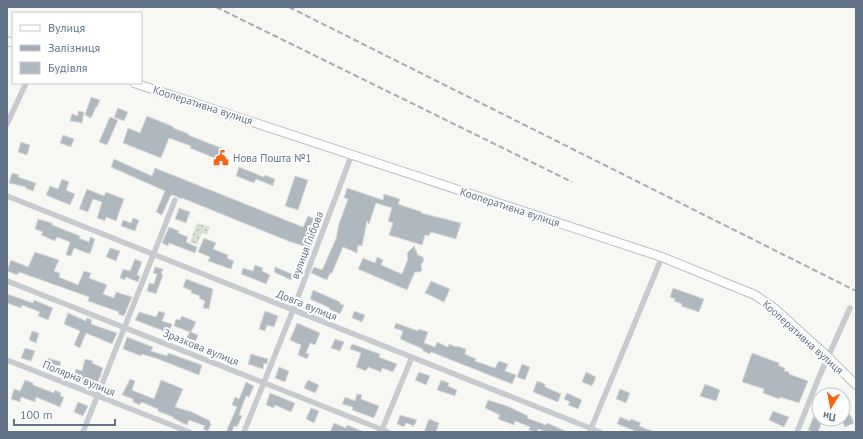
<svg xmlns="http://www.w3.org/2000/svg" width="863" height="439" viewBox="0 0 863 439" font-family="'PT Sans',sans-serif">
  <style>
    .garden { fill: url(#garden-dots) }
    .building { fill: #b0b8bf; stroke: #d9d9d7 }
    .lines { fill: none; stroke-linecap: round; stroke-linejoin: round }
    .secondary-casing { stroke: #bbbfc5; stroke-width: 10 }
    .street { stroke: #c7cacf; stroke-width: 5.5 }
    .secondary { stroke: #fff; stroke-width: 8 }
    .rail { stroke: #a6acb3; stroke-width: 2; stroke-dasharray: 6 3; stroke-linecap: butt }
    .labels { text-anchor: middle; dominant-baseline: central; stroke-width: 4; stroke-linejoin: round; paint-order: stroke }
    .street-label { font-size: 11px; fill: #637489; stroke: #fff }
    .poi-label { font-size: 11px; fill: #637489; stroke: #fff; text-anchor: start }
  </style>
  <defs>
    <pattern id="garden-dots" width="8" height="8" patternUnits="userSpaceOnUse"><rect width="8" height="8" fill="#d8e0d5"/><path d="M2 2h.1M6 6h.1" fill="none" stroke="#b3bab3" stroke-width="1.8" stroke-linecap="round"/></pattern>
  </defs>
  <rect width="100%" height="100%" fill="#f7f8f4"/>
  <path class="garden" d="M197 223 210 227 207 235 202 233 197 245 190 242Z"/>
  <path class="building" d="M91 97 100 100 97 107H96L91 118 85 115Z
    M118 108 128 112 124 121 114 117Z
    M78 111 84 112 82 123 70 121 72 114 78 116Z
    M147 116 174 127 173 128 189 134 188 135 221 148 217 159 190 148 191 146 169 138 161 158 123 143 128 128 140 133Z
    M110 117 118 120 107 145 99 142Z
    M63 135 74 139 71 147 60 143Z
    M21 142 30 145 27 155 18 152Z
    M114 159 152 176 155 168 303 227 308 216 320 221 310 248 288 241 182 198 181 199 176 196 171 195 162 215 156 212 165 191 111 167Z
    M239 167 264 177 265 175 275 179 273 186 256 179 254 183 236 176Z
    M12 173 19 175 18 177 36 183 33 191 25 188 26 187 9 183Z
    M295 176 308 180 298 210 285 206Z
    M62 179 69 182 66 190 75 194 70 205 46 195 50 186 58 189Z
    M347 188 383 200 384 194 400 199 398 204 422 212 421 213 461 223 456 239 431 232 429 236 425 235 422 245 389 235 393 223 388 221 392 208 376 203 369 224 367 221 362 246 358 245 357 253 343 247 332 273H330L327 280 311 273 314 267 322 270 336 239 339 224 348 199 344 198Z
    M87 189 104 196 106 192 124 199 116 221 106 217 105 221 97 218 102 202 93 199 88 212 79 209Z
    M179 208 190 212 186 223 175 219Z
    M133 218 139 220 135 231 121 226 123 220 131 223Z
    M38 219 52 223V225L80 236 79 238 89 242 90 237 95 239 90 254 74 248 71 256 66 255 70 242 57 237 55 241 41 235 43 232 35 229Z
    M169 227 179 231 178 233 188 237 186 242 197 247 195 253 169 243 168 246 162 243Z
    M204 238 216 243 213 249 228 255 227 258 234 261 231 269 208 261 210 257 198 252Z
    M414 246 418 255 423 257 424 260 421 265 422 270 420 272H415L407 290 358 269 363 258 375 263 377 257 383 260 381 265 402 274 408 259 407 253Z
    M110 248 120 251 116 261 106 257Z
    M35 252 59 260 54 271 60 273 59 277 78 285 84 271 91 273 89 278 107 285 103 294 114 298 116 292 132 297 124 316 118 314 119 312 88 301 89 297 19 272 17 275 7 271 11 260 28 267Z
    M135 259 142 262 137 275 140 276 138 282 126 277 125 280 120 278 123 269 130 271Z
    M255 265 263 268 262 271 270 275 266 284 241 274 243 268 253 271Z
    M155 267 163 269 161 274 163 275 156 294 147 291 149 283 154 284 157 274 153 273Z
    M275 267 294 275 291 280 274 272Z
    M186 279 213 289 209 309 203 308 205 301 199 298 200 296 191 293 192 291 183 287Z
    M431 281 450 289 444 302 425 293Z
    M673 288 704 299 699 312 681 306 682 304 674 301 675 299 670 297Z
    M313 290 340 302V304L344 305 340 314 329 309 330 308 310 299Z
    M7 294 33 303 34 300 53 308 48 320 38 316 40 312 22 305 21 308 7 303Z
    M159 311 165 313 162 321 172 324 169 333 135 320 139 312 156 317Z
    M265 311 278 316 274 327 267 325 265 331 259 329Z
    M354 311 365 315 362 322 352 318Z
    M68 313 86 321 87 318 92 320 91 324 117 333 112 344 86 333 80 348 74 345 80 331 64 324Z
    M182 316 196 322 191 332 198 335 195 343 186 339 190 332 174 326 176 319 180 320Z
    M297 323 320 333 315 345 310 343 306 353 309 354 307 359 298 355 301 345 290 340Z
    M396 323 418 331 419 329 428 332 424 343 435 347 437 342 448 347 449 344 456 347 457 346 466 349 465 354 476 359 475 361 495 368 499 361 508 364 505 371 516 375 512 384 431 352 430 354 423 351V349L400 339 403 331 394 328Z
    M32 331 39 333 36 343 29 340Z
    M127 337 153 347 151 351 167 356 168 353 202 365 199 375 158 359 142 354 141 356 123 349Z
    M335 339 344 342 340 351 331 348Z
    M352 344 380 354 379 357 397 364 393 372 382 368 381 372 368 367 366 371 356 367 361 353 350 349Z
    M25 348 35 351 31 361 21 358Z
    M752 353 779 363V366L785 368 784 371 789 372V374L808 381 799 403 780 397 779 399 763 393 764 389 742 382Z
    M251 354 268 359 267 364 264 363 263 369 248 364Z
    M48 358 61 362 58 372 45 368Z
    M85 359 93 361 92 363 103 368 96 388 73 378 76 369 82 371Z
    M522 364 530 367 525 380 517 377Z
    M279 367 289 371 285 382 275 378Z
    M419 372 430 376 426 385 415 380Z
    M586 372 596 377 592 386 582 382Z
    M130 379 135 381 132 390 154 399 161 380 183 389 175 407 192 412 210 421V423L211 424 208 431 203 429 205 426 189 420 187 425 173 418V417L158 411V409L141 402 140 405 133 402V399L122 395Z
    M25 380 33 383V385L54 393 55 390 61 393 60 396 64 397 60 407 36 397 35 402 21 397 20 402 11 399 14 389 20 391Z
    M308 380 319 385 315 393 304 388Z
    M441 380 449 383 448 386 457 390 455 396 437 390Z
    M537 381 545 384V387L561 394 558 402 533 392Z
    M246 382 254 386 249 397 246 396 239 415 242 416 237 427 234 426 232 432H226L237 407 232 405 235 397 239 399Z
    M705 384 720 390 716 401 700 396Z
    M620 389 630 393 626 403 616 399Z
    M270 393 295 403 291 412 275 405 274 408 266 405Z
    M567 393 582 400 578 409 568 405 570 402 564 399Z
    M357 394 362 395 361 399 379 406 374 418 352 410 353 407 342 404 345 397 355 401Z
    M488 400 507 406 528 416 527 418 546 425 547 423 568 432H546L538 429 537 432H535L529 430 530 427 515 421 514 425 498 419 500 415 485 408Z
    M78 402 88 406 83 416 74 412Z
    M819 403V423L821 424 818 432H814L808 430Z
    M311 408 319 411 314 423 306 419Z
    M773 411 789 417 784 427 769 420Z
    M850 414 854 423 845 427 841 419Z
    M400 415 417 420 414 426 406 423 404 427 397 424Z
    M620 417 630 421 631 419 641 423 639 426 655 432H638L617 424Z
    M429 419 439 423 436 432H424Z
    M334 423 346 428 347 425 364 432H330Z"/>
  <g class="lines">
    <defs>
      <path id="secondary" d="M7 41 13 43
        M134 83 662 257 755 295 774 308 828 357 856 385"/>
    </defs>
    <use href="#secondary" class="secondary-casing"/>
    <path class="street" d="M7 124 26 83
      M7 196 600 432
      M7 281 388 432
      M7 360 189 432
      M590 431 662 257
      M83 432 175 200
      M244 432 293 310 352 154
      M381 432 412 357
      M797 432 819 377 850 308"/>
    <use href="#secondary" class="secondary"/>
    <path class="rail" d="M216 7 572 182
      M289 7 856 291"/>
  </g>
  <defs>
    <symbol id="civic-bare" viewBox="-9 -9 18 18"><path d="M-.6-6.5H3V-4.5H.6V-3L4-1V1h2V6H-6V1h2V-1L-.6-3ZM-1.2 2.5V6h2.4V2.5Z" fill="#f66416" stroke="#fff" stroke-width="2.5" paint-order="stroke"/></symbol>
  </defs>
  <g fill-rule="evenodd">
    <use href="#civic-bare" x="210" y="147" width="22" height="22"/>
  </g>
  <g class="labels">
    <g class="street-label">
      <text transform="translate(203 105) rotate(18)">Кооперативна вулиця</text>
      <text transform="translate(510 207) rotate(18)">Кооперативна вулиця</text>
      <text transform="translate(307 245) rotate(-69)">вулиця Глібова</text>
      <text transform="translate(307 305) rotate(22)">Довга вулиця</text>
      <text transform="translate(803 337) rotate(42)">Кооперативна вулиця</text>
      <text transform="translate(201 347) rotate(22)">Зразкова вулиця</text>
      <text transform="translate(79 378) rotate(22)">Полярна вулиця</text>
    </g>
    <g class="poi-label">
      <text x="233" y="158">Нова Пошта №1</text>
    </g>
  </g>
  <rect width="863" height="439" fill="none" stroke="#637489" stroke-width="16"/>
  <rect x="12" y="12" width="130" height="72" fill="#ffffff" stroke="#c1c7d0"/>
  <rect x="20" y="25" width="20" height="6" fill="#ffffff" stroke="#c1c7d0"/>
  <text x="48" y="32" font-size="12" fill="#637489">Вулиця</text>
  <rect x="20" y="45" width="20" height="6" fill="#a6acb3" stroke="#c1c7d0"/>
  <text x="48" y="52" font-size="12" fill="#637489">Залізниця</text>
  <rect x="20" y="62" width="20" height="12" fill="#b0b8bf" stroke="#c1c7d0"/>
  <text x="48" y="72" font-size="12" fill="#637489">Будівля</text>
  <g transform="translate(831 407) rotate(190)"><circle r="19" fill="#ffffff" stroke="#c1c7d0"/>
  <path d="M0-3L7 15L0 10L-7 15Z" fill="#f66416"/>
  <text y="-6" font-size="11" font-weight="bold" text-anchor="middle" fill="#637489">Пн</text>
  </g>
  <path d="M14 419v6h101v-6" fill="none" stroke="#637489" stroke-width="2"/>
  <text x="20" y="419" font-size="12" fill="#637489" stroke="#ffffff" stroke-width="3" paint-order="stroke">100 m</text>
</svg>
